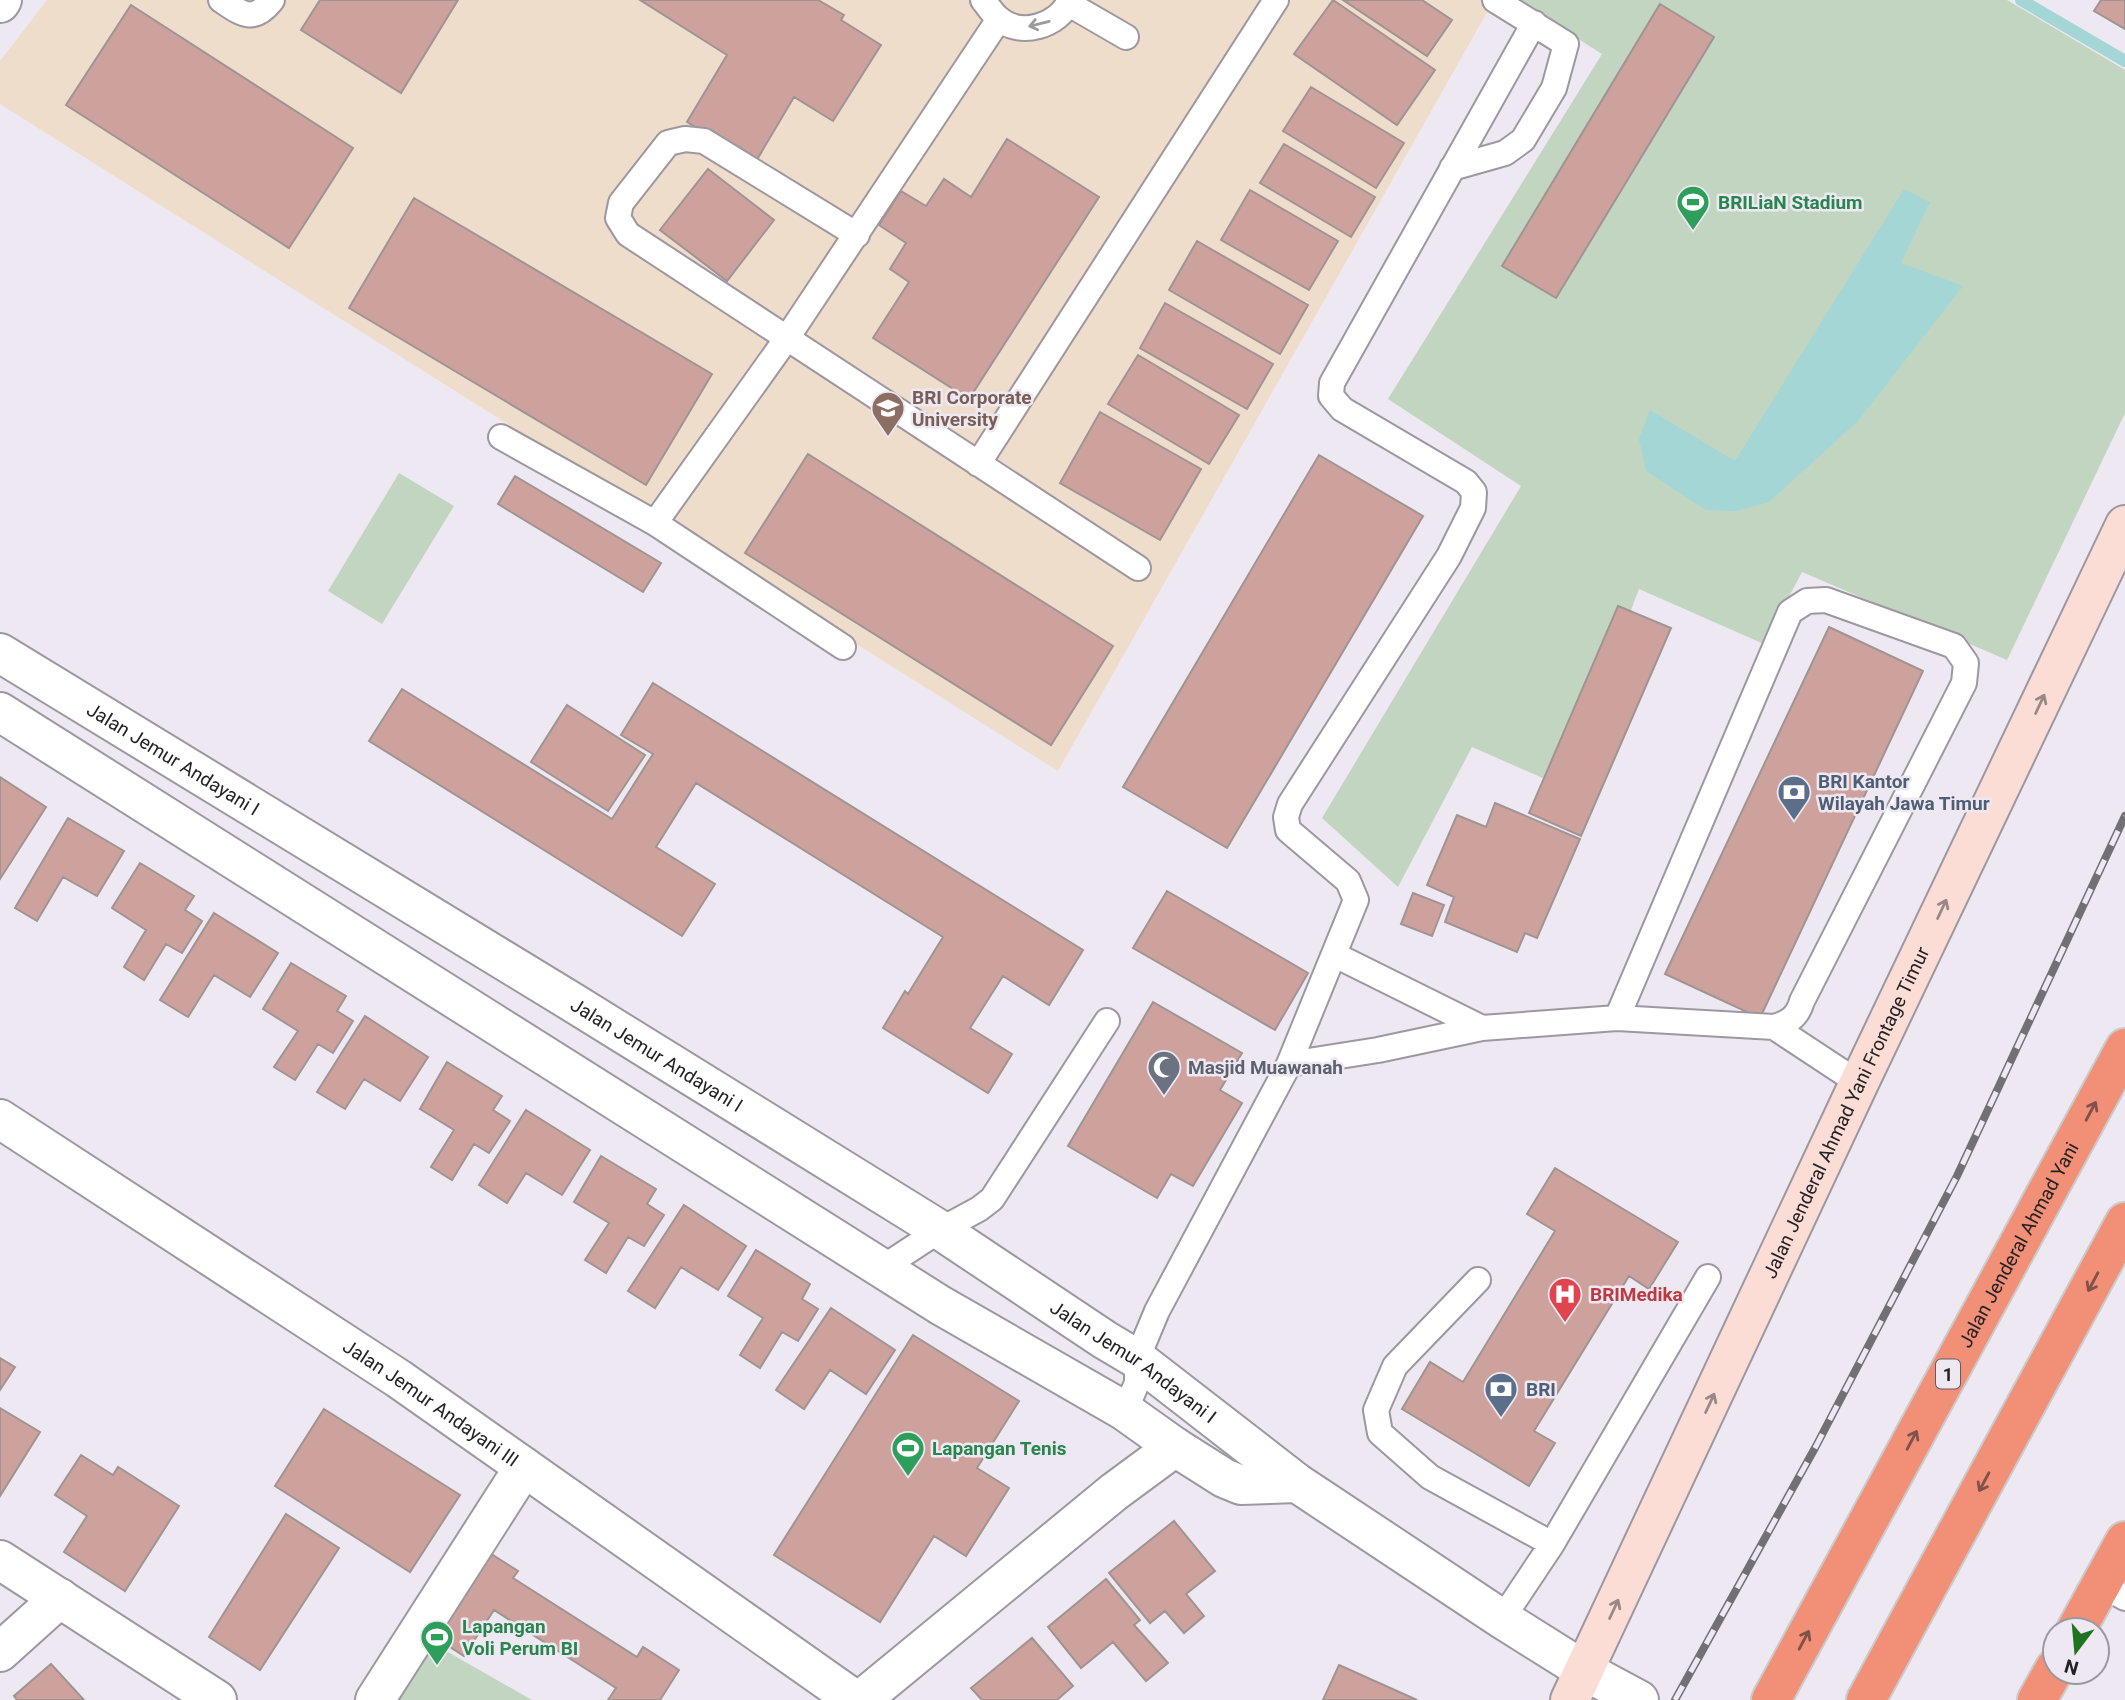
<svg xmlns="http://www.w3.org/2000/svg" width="2125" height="1700" viewBox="0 0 2125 1700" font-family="Roboto,sans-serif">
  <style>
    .education { fill: #efddcc }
    .green { fill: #c2d5c0 }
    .water { fill: #a4d6d6 }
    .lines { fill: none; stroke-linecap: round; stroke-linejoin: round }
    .stream { stroke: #a4d6d6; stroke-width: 12 }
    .building { fill: #cda29d; stroke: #a09493; stroke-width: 2 }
    .lane-casing { stroke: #9d97a0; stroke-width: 28 }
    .street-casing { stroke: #9d97a0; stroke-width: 42 }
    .secondary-casing { stroke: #9d97a0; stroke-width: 42 }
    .highway-casing { stroke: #cacaca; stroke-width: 42 }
    .lane { stroke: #fff; stroke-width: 24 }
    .street { stroke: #fff; stroke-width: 38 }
    .secondary { stroke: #fbddd6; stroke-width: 38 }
    .highway { stroke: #f18f77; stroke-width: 38 }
    .rail-casing { stroke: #737075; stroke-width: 8 }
    .rail { stroke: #ede8f1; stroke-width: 5; stroke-dasharray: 16; stroke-linecap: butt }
    .oneway { stroke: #9c9b9c }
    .oneway2 { stroke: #9a8886 }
    .oneway3 { stroke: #805249 }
    .labels { text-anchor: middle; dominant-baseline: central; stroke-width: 5; stroke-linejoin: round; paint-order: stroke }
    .shield { fill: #ede8f1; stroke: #605d62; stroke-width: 2 }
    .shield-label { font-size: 18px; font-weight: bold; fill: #232124 }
    .leisure-label { font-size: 19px; font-weight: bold; fill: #27864d; stroke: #ede8f1; text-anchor: start }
    .education-label { font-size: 19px; font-weight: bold; fill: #785e54; stroke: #ede8f1; text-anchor: start }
    .street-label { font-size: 19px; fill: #232124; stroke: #ede8f1 }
    .service-label { font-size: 19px; font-weight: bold; fill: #4e5e75; stroke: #ede8f1; text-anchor: start }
    .worship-label { font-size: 19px; font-weight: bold; fill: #5b616d; stroke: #ede8f1; text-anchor: start }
    .health-label { font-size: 19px; font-weight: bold; fill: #be3a42; stroke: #ede8f1; text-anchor: start }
  </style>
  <rect width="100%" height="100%" fill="#ede8f1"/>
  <path class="education" d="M47 0H1494L1058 771 0 104V61Z"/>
  <path class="green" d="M1517 0H2007L2125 70V413L2007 660 1802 572 1764 644 1639 589 1563 787 1472 747 1398 887 1322 818 1521 486 1388 399 1602 54Z
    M399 473 454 506 382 624 328 591Z
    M418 1635 532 1700H380Z"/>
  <path class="water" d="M1904 189 1930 202 1901 263 1963 286 1858 421 1769 502 1736 511 1706 510 1646 471 1639 439 1650 410 1735 461Z"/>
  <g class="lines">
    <path class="stream" d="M2021 0 2125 61"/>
  </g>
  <path class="building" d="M320 0H458L401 93 301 30Z
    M640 0H818L844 15 841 20 881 45 833 121 794 97 755 163 687 122 727 55Z
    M1333 0 1435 70 1397 125 1294 54Z
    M1343 0H1422L1452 20 1427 56Z
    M2101 0H2125V29L2094 11Z
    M1660 4 1714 37 1556 298 1502 266Z
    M131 5 353 148 289 248 66 105Z
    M1311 87 1404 143 1376 188 1283 131Z
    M1007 139 1099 197 969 399 873 338 909 282 890 269 906 243 879 225 901 191 926 206 944 179 971 197Z
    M1284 144 1375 197 1351 237 1260 183Z
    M708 169 774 220 727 281 660 230Z
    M1250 190 1338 241 1309 290 1221 240Z
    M414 198 712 374 646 485 349 308Z
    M1197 241 1308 305 1280 354 1169 290Z
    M1165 303 1273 364 1247 409 1140 348Z
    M1138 355 1239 415 1209 464 1108 404Z
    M1100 412 1201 469 1160 540 1060 483Z
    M808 454 1113 646 1051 745 745 553Z
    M1319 455 1423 516 1227 848 1123 787Z
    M515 476 661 563 643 592 498 504Z
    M1618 606 1671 628 1581 836 1529 813Z
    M1829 627 1923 671 1760 1018 1665 974Z
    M653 683 1083 950 1049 1005 1003 976 970 1028 1012 1054 988 1093 883 1028 905 991 908 994 943 937 696 783 656 847 715 884 682 936 369 741 402 689 612 819 653 754 621 735Z
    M567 705 645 755 608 811 531 762Z
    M0 777 46 807 0 879Z
    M1495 803 1580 839 1537 938 1525 933 1517 952 1445 922 1454 897 1427 885 1457 815 1486 827Z
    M68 818 124 851 97 896 63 877 37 921 15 908Z
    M140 863 194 896 185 910 202 921 182 953 166 944 144 980 124 967 146 930 112 908Z
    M1167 891 1308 973 1275 1030 1133 948Z
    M1413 893 1444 905 1432 936 1401 924Z
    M214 913 278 953 250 997 214 975 188 1017 160 1000Z
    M291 963 346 996 337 1011 353 1021 333 1053 318 1044 295 1080 274 1067 298 1031 263 1009Z
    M1153 1002 1242 1053 1220 1090 1242 1103 1193 1186 1171 1174 1157 1198 1068 1146Z
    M365 1016 428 1057 400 1101 364 1079 345 1109 317 1092Z
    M447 1062 502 1096 493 1110 510 1121 489 1153 474 1144 452 1180 431 1167 454 1130 420 1109Z
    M526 1110 590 1150 562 1195 526 1173 507 1203 479 1185Z
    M601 1156 656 1189 647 1204 664 1215 644 1246 628 1237 606 1273 585 1260 609 1223 574 1202Z
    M1555 1168 1678 1242 1649 1289 1629 1276 1534 1431 1555 1443 1529 1486 1402 1409 1430 1362 1463 1382 1555 1231 1527 1214Z
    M684 1205 746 1246 718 1290 681 1267 655 1308 628 1291Z
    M756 1250 810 1284 802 1299 818 1309 798 1341 782 1332 760 1368 740 1355 763 1318 728 1296Z
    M831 1308 895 1350 866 1394 830 1370 804 1409 776 1390Z
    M913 1335 1019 1401 977 1468 1009 1488 966 1556 934 1536 880 1622 774 1555Z
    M0 1358 15 1367 0 1390Z
    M0 1408 40 1432 0 1496Z
    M324 1409 460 1495 410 1572 275 1486Z
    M81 1455 113 1475 118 1467 179 1506 125 1591 64 1552 87 1516 55 1495Z
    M286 1514 339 1548 260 1670 209 1637Z
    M1174 1521 1215 1571 1186 1594 1204 1616 1184 1633 1165 1611 1150 1623 1109 1573Z
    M485 1550 518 1571 513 1578 637 1657 643 1647 679 1670 660 1700H608L616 1688 494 1610 464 1656 430 1634Z
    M1106 1579 1140 1620 1134 1625 1168 1663 1146 1681 1113 1642 1081 1668 1048 1627Z
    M1032 1638 1073 1686 1057 1700H982L971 1688Z
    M51 1664 84 1700H17L14 1696Z
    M1339 1665 1417 1700H1323Z"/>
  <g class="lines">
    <defs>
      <path id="lane" d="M221 0C242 14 253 24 272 0
        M983 0C988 6 992 13 998 18 1020 38 1059 26 1070 0
        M1069 4 1126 37
        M1452 168 1505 153 1523 140 1554 88 1566 44 1495 0
        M857 235 704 141 685 139 668 143 621 203 618 218 628 234 1138 568
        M501 437 655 523 843 647
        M978 464 1276 0
        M655 523 787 338 999 19
        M1335 955 1482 1028
        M1774 1027 1859 1083
        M1289 1064 1378 1050 1482 1028 1617 1018 1774 1027C1789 1023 1798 1016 1802 1001L1964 683 1966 663 1954 646 1826 600 1807 601 1790 612 1617 1018
        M882 1268 940 1230 979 1209 992 1199 1107 1021
        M1478 1280 1395 1366 1376 1410 1380 1433 1430 1477 1552 1544
        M1123 1410 1131 1397 1137 1383V1359L1157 1311 1289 1064 1356 900 1348 881 1288 830 1286 817 1290 804 1449 556 1473 508 1474 492 1466 482 1342 409 1331 396 1332 383 1534 23
        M2101 1585 2125 1598
        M1502 1619 1552 1544 1708 1277"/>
      <g id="street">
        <path d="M0 3 2 0"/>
        <path id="s1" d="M0 653 572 1002 940 1230 1105 1340 1137 1359 1297 1483 1502 1619 1585 1671 1639 1700"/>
        <path d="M0 712 940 1305 1123 1410 1175 1447 1224 1478 1241 1485 1297 1483"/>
        <path id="s2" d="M0 1119 399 1379 855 1700"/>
        <path d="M0 1560 217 1700"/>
        <path d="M0 1652 60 1598"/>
        <path d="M375 1700 524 1467"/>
        <path d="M861 1700 1114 1492 1175 1447"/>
      </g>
      <g id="secondary">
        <path id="s3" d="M1570 1700 1859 1083 2125 525"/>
      </g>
      <g id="highway">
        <path d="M2076 1630 2125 1541"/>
        <path id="s4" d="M1771 1700 2125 1048"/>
        <path d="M1866 1700 2125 1222"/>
        <path d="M2037 1700 2055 1668"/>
      </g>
    </defs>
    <use href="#lane" class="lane-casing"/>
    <use href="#street" class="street-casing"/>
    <use href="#secondary" class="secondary-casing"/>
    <use href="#highway" class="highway-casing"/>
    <use href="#lane" class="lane"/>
    <use href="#street" class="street"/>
    <use href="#secondary" class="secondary"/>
    <use href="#highway" class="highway"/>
    <defs>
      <path id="rail" d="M1675 1700 1815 1448 1957 1176 2125 816"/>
    </defs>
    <use href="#rail" class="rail-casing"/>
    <use href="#rail" class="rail"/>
  </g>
  <defs><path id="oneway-shaft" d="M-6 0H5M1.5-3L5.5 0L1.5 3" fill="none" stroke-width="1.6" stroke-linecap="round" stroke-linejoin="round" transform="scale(1.75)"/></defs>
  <use class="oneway" href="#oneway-shaft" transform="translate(1039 24) rotate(166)"/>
  <g class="oneway2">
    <use href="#oneway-shaft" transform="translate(2040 704) rotate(-65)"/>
    <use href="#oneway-shaft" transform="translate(1942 909) rotate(-65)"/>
    <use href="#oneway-shaft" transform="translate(1710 1403) rotate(-65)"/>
    <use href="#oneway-shaft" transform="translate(1614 1609) rotate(-65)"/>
  </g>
  <g class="oneway3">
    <use href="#oneway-shaft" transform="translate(2091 1111) rotate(-62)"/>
    <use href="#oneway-shaft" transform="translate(2093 1282) rotate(118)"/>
    <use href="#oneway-shaft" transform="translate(1912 1440) rotate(-62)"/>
    <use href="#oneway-shaft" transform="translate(1984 1482) rotate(118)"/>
    <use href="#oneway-shaft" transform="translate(1804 1640) rotate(-62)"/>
  </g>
  <defs>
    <symbol id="stadium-pin" viewBox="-11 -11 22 30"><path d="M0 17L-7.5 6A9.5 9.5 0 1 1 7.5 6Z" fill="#2e9e5b" stroke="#ede8f1"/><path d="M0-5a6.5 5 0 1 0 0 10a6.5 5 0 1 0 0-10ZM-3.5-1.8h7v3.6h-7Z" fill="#fff"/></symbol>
    <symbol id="university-pin" viewBox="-11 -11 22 30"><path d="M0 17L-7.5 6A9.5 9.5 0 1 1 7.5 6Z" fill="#8d6e63" stroke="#ede8f1"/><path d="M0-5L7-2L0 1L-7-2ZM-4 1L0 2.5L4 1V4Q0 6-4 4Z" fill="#fff"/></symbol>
    <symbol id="bank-pin" viewBox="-11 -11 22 30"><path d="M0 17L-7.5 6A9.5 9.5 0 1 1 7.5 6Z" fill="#5c6f8a" stroke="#ede8f1"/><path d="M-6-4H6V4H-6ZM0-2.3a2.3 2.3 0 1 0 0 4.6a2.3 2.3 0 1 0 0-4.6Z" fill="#fff"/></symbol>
    <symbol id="mosque-pin" viewBox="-11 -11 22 30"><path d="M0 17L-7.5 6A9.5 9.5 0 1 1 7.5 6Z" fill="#6b7280" stroke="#ede8f1"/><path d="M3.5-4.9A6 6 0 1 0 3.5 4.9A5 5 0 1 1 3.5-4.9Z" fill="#fff"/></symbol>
    <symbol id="hospital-pin" viewBox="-11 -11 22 30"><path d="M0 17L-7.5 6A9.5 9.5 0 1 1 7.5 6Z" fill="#e0444e" stroke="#ede8f1"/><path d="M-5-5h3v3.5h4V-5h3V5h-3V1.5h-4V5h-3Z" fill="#fff"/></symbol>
  </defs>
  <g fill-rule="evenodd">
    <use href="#stadium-pin" x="1674" y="183" width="38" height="52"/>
    <use href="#university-pin" x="869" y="389" width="38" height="52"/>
    <use href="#bank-pin" x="1775" y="773" width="38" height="52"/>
    <use href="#mosque-pin" x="1145" y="1048" width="38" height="52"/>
    <use href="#hospital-pin" x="1546" y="1275" width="38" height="52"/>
    <use href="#bank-pin" x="1482" y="1370" width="38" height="52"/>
    <use href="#stadium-pin" x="889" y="1429" width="38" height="52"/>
    <use href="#stadium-pin" x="418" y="1618" width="38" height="52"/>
  </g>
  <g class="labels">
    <rect class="shield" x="1936" y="1359.5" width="24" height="29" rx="5"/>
    <g class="shield-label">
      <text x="1948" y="1374">1</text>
    </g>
    <g class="leisure-label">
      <text x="1718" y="202">BRILiaN Stadium</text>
      <text x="932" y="1448">Lapangan Tenis</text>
      <text x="462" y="1626">Lapangan<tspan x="462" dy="22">Voli Perum BI</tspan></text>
    </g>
    <g class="education-label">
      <text x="912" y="397">BRI Corporate<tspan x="912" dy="22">University</tspan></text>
    </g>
    <g class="street-label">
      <text stroke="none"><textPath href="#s1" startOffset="203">Jalan Jemur Andayani I</textPath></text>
      <text stroke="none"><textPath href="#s1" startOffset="770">Jalan Jemur Andayani I</textPath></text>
      <text stroke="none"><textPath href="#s3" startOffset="649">Jalan Jenderal Ahmad Yani Frontage Timur</textPath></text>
      <text stroke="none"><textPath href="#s4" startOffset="518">Jalan Jenderal Ahmad Yani</textPath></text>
      <text stroke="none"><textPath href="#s1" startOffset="1337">Jalan Jemur Andayani I</textPath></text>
      <text stroke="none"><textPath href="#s2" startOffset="516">Jalan Jemur Andayani III</textPath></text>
    </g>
    <g class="service-label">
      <text x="1818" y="781">BRI Kantor<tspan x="1818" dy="22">Wilayah Jawa Timur</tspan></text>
      <text x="1526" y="1389">BRI</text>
    </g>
    <g class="worship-label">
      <text x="1188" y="1067">Masjid Muawanah</text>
    </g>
    <g class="health-label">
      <text x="1590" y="1294">BRIMedika</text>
    </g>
  </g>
  <g transform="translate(2076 1651) rotate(196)"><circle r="33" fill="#ede8f1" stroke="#9c989f" stroke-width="2"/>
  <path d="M0-5L12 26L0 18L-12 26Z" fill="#1f741f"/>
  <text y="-10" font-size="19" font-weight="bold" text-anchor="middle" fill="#232124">N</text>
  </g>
</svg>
